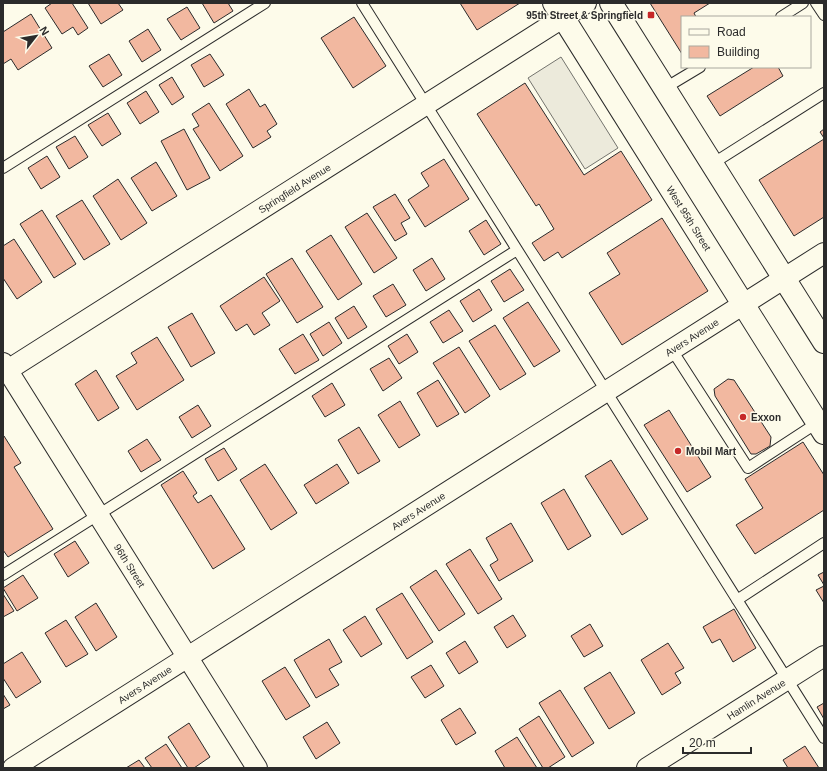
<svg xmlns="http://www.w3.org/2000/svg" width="827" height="771" viewBox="0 0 827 771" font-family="Arial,sans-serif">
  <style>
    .parking { fill: #eceadb; stroke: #74746e }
    .building { fill: #f2b8a0; stroke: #2b2b2b }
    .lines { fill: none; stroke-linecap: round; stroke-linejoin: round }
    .service-casing { stroke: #2b2b2b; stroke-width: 12 }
    .minor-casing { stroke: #2b2b2b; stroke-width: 22 }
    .primary-casing { stroke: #2b2b2b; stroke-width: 24 }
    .service { stroke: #fdfbea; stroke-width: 10 }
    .minor { stroke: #fdfbea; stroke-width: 20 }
    .primary { stroke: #fdfbea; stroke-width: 22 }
    .poi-dot { fill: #c62828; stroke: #fdfbea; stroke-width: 1.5 }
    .labels { text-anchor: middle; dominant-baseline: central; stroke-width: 3; stroke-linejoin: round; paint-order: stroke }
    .poi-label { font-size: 10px; font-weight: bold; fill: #2b2b2b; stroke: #fdfbea; text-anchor: start }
    .street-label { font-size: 10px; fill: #2b2b2b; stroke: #fdfbea }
  </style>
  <rect width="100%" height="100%" fill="#fdfbea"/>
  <path class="parking" d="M561 57 618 148 585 169 528 78Z"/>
  <path class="building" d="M52 3H72L88 28 78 35 73 27 62 34 45 8Z
    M88 3H118L123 10 101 24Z
    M202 3H228L233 11 214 23Z
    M460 3H520L477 30Z
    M650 3H710L694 13 696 17H682V54Z
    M187 7 200 28 181 40 167 19Z
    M31 14 52 48 18 70 11 59 3 64V32Z
    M354 17 386 66 353 88 321 38Z
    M148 29 161 50 142 62 129 41Z
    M109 54 122 75 103 87 89 66Z
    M210 54 224 75 204 87 191 65Z
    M754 67H778L783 76 720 116 707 96Z
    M172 77 184 97 172 105 159 85Z
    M525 83 584 175 621 151 652 200 562 258 558 252 544 261 532 243 554 229 539 204 536 206 477 114Z
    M249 89 260 107 265 104 277 124 267 131 271 137 253 148 226 104Z
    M146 91 159 112 140 124 127 103Z
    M209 103 243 156 220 171 193 129 199 126 192 114Z
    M108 113 121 134 102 146 88 125Z
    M184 129 210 178 187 190 161 141Z
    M824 129V138L820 132Z
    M75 136 88 157 69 169 56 147Z
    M824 139V217L794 236 759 180Z
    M47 156 60 177 41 189 28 168Z
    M444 159 469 199 425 227 408 200 429 186 421 173Z
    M156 162 177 196 152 211 131 178Z
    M118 179 147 223 121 240 93 196Z
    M395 194 410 218 401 223 407 234 395 241 373 207Z
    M82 200 110 244 84 260 56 216Z
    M42 210 76 264 54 278 20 224Z
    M367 213 397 258 374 273 345 227Z
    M662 218 708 291 622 345 589 293 620 274 607 253Z
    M486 220 501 244 484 255 469 231Z
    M331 235 362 284 338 300 306 251Z
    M14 239 42 282 17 299 3 278V246Z
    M292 258 323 307 297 323 266 274Z
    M432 258 445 279 426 291 413 270Z
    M510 269 524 290 504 302 491 281Z
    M264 277 280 301 262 313 270 325 254 335 247 324 236 331 220 306Z
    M393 284 406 305 386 317 373 296Z
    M479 289 492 310 473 322 460 301Z
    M528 302 560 351 534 367 503 318Z
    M354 306 367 327 348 339 335 318Z
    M449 310 463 331 443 343 430 322Z
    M192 313 215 353 191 367 168 327Z
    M329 322 342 343 323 356 310 334Z
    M495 325 526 374 500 390 469 341Z
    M303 334 319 360 295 374 279 349Z
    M407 334 418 352 399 364 388 346Z
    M157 337 184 380 137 410 116 376 137 363 131 353Z
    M459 347 490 396 465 413 433 363Z
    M389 358 402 378 383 391 370 369Z
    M96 370 119 408 98 421 75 384Z
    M728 379 734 380 771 437 770 446 756 454H751L715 396 714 389Z
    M438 380 459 414 437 427 417 393Z
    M332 383 345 405 325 417 312 396Z
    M400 401 420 435 399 448 378 415Z
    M198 405 211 426 192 438 179 417Z
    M669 410 711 477 687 492 644 425Z
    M359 427 380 461 358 474 338 440Z
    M4 436 21 463 14 467 53 529 8 557 3 550V437Z
    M147 439 161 460 141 472 128 451Z
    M803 442 824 475V510L755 554 736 525 763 508 745 479Z
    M224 448 237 469 218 481 205 459Z
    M611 460 648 519 622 535 585 476Z
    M265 464 297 513 271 530 240 480Z
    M337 464 349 483 316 504 304 485Z
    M183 471 197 493 193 496 198 503 211 495 245 549 213 569 161 485Z
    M564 489 591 536 568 550 541 503Z
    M511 523 533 561 499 581 490 565 498 560 486 538Z
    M75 541 89 563 68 577 54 554Z
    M470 549 502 599 478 614 446 564Z
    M436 570 465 614 439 631 410 587Z
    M824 572V585L818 575Z
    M23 575 38 598 17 611 3 588Z
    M824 586V603L816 590Z
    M402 593 433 642 407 659 376 609Z
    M3 594 14 611 3 617Z
    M96 603 117 637 96 651 75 617Z
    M734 609 756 648 733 662 720 639 712 643 703 627Z
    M513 615 526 636 507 648 494 627Z
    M365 616 382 644 361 657 343 630Z
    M66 620 88 654 66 667 45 633Z
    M590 624 603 646 584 657 571 636Z
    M329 639 342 662 329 669 339 685 316 698 294 660Z
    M465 641 478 662 459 674 446 653Z
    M668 643 684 668 675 673 681 683 662 695 641 660Z
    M22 652 41 682 16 698 3 678V664Z
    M431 665 444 686 425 698 411 677Z
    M285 667 310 706 286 720 262 681Z
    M610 672 635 713 609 729 584 688Z
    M560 690 594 743 572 757 539 703Z
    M3 694 10 705 3 709Z
    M824 703V719L817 707Z
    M460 708 476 733 456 745 441 720Z
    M539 716 565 757 548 768H543L519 729Z
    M327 722 340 743 316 759 303 737Z
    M189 723 210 757 194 768H188L168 737Z
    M517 737 537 768H505L495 751Z
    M166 744 182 768H152L145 758Z
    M805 746 819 768H788L783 760Z
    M139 760 145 768H126Z"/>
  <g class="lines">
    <defs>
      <path id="service" d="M362 3 824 738
        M816 3 824 15
        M781 17 803 3
        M665 88 700 67
        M712 164 824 93
        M3 168 265 3
        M672 350 748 468 817 423
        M3 575 517 250
        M737 600 824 543"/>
      <g id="minor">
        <path id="s1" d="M3 363 257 768"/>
        <path id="s2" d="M3 373 586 3"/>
        <path id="s3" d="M13 768 824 253"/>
        <path id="s4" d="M647 768 824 656"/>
      </g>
      <g id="primary">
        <path id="s5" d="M554 3 824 433"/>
        <path d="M611 3 824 342"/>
      </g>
    </defs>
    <use href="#service" class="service-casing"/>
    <use href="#minor" class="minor-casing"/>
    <use href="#primary" class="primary-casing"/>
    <use href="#service" class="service"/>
    <use href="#minor" class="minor"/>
    <use href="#primary" class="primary"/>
  </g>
  <g class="poi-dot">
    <rect x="647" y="11" width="8" height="8" rx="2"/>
    <circle cx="743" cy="417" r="4"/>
    <circle cx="678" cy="451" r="4"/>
  </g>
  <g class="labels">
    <g class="poi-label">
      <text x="643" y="15" text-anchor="end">95th Street &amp; Springfield</text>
      <text x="751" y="417">Exxon</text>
      <text x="686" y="451">Mobil Mart</text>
    </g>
    <g class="street-label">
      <text stroke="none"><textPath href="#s2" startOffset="345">Springfield Avenue</textPath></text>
      <text stroke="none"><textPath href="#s5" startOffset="254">West 95th Street</textPath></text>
      <text stroke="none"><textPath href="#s3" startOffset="804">Avers Avenue</textPath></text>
      <text stroke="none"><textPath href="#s3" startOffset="480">Avers Avenue</textPath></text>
      <text stroke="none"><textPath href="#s1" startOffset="239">96th Street</textPath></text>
      <text stroke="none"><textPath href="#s3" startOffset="156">Avers Avenue</textPath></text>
      <text stroke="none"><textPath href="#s4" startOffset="129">Hamlin Avenue</textPath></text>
    </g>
  </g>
  <rect width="827" height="771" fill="none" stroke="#2b2b2b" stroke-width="8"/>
  <rect x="681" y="16" width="130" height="52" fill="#fdfbea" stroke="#a9a89e"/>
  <rect x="689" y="29" width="20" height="6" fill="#fdfbea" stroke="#a9a89e"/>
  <text x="717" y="36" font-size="12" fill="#2b2b2b">Road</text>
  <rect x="689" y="46" width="20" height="12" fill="#f2b8a0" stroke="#a9a89e"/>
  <text x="717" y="56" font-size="12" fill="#2b2b2b">Building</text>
  <g transform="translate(36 36) rotate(59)" stroke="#fdfbea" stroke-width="3" paint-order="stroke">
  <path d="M0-3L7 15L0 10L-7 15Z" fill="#2b2b2b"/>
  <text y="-6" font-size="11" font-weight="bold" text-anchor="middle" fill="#2b2b2b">N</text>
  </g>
  <path d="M683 747v6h68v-6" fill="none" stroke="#2b2b2b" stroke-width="2"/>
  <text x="689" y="747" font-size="12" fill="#2b2b2b" stroke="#fdfbea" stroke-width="3" paint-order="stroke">20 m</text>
</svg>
